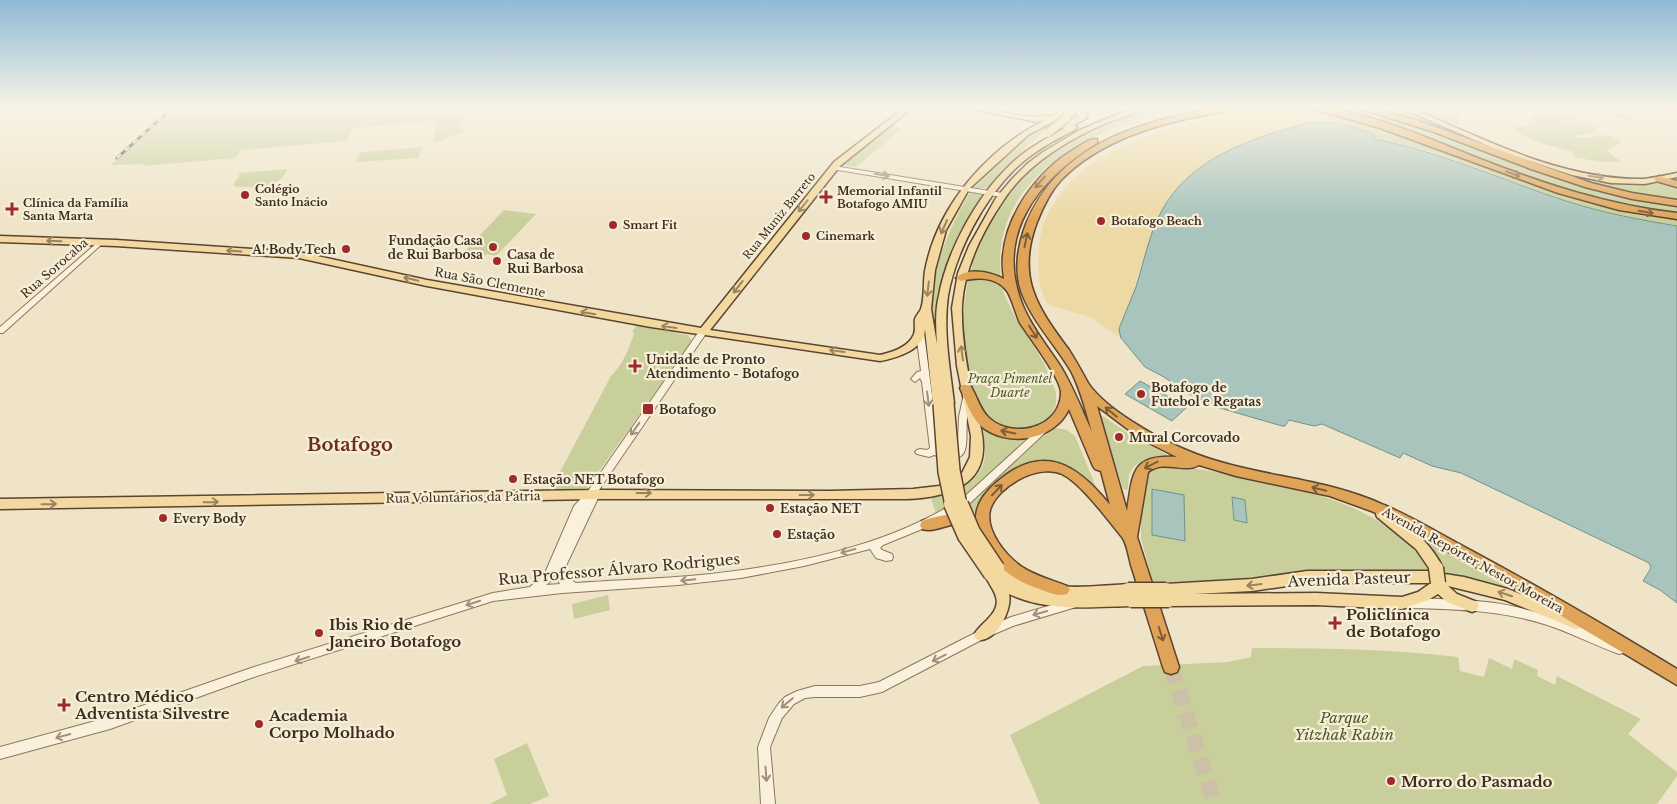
<svg xmlns="http://www.w3.org/2000/svg" width="1677" height="804" viewBox="0 0 1677 804" font-family="'Libre Baskerville',serif">
  <style>
    .green { fill: #c9cf9b }
    .sand { fill: #ecd9a5 }
    .water { fill: #a9c4bc; stroke: #6f938a }
    .lines { fill: none; stroke-linecap: round; stroke-linejoin: round }
    .highway-tunnel { stroke: #ccc0a6; stroke-width: 16; stroke-dasharray: 16 8; stroke-linecap: butt }
    .minor-casing { stroke: #8d765c; stroke-width: 2 }
    .major-casing { stroke: #5b4430; stroke-width: 3 }
    .highway-casing { stroke: #5b4430; stroke-width: 3 }
    .minor { fill: #faf1dc; fill-rule: evenodd }
    .major { fill: #f3d9a0; fill-rule: evenodd }
    .highway { fill: #e0a458; fill-rule: evenodd }
    .rail-casing { stroke: #3d2e20; stroke-width: 3 }
    .rail { stroke: #f7eed8; stroke-width: 2; stroke-dasharray: 5.5; stroke-linecap: butt }
    .major-bridge-far2-casing { stroke: #5b4430; stroke-width: 10; stroke-linecap: butt }
    .major-bridge-far1-casing { stroke: #5b4430; stroke-width: 14; stroke-linecap: butt }
    .major-bridge-casing { stroke: #5b4430; stroke-width: 17; stroke-linecap: butt }
    .major-bridge-far2 { stroke: #f3d9a0; stroke-width: 8 }
    .major-bridge-far1 { stroke: #f3d9a0; stroke-width: 11 }
    .major-bridge { stroke: #f3d9a0; stroke-width: 14 }
    .oneway { stroke: #7e5d36 }
    .oneway2 { stroke: #9c907e }
    .oneway3 { stroke: #988460 }
    .poi-dot { fill: #9e2a2b; stroke: #f7eed8; stroke-width: 2 }
    .labels { text-anchor: middle; dominant-baseline: central; stroke-width: 4.5; stroke-linejoin: round; paint-order: stroke }
    .far-poi-label { font-size: 11px; font-weight: bold; fill: #3d2e20; stroke: #f7eed8; text-anchor: start }
    .far-street-label { font-size: 11px; fill: #3d2e20; stroke: #f7eed8 }
    .poi-label { font-size: 12px; font-weight: bold; fill: #3d2e20; stroke: #f7eed8; text-anchor: start }
    .street-label { font-size: 12px; fill: #3d2e20; stroke: #f7eed8 }
    .park-label { font-size: 12px; font-style: italic; fill: #4d5a26; stroke: #f7eed8 }
    .near-street-label { font-size: 15px; fill: #3d2e20; stroke: #f7eed8 }
    .near-poi-label { font-size: 15px; font-weight: bold; fill: #3d2e20; stroke: #f7eed8; text-anchor: start }
    .near-park-label { font-size: 15px; font-style: italic; fill: #4d5a26; stroke: #f7eed8 }
    .district-label { font-size: 18px; font-weight: bold; fill: #6b2e1e; stroke: #f7eed8 }
  </style>
  <rect width="100%" height="100%" fill="#f0e4c8"/>
  <path class="green" d="M174 108H466L469 114 458 123 464 131 437 142 433 143 437 121 353 128 346 141 241 150 235 158 143 166 145 164 111 165Z
    M1146 108H1178C1095 127 989 175 1001 278L972 270V264C982 238 992 210 1010 189 1045 149 1096 125 1146 108Z
    M1320 108H1397L1557 173 1645 183 1677 180V226C1641 219 1604 213 1569 202 1504 181 1441 148 1373 139L1374 137 1357 127 1345 125 1321 113 1296 109 1320 111Z
    M1412 108H1457L1460 125H1457Z
    M1534 108H1546L1560 113 1565 108C1587 108 1609 110 1631 117L1629 120C1609 117 1596 109 1577 115L1575 120 1565 123 1571 125 1575 124 1573 122C1582 120 1590 122 1597 128L1595 131 1582 135H1573L1576 137C1591 141 1608 128 1621 143L1606 150 1620 161 1606 162 1577 158 1574 157 1573 152C1558 147 1522 141 1514 127L1529 126V120L1534 118Z
    M1066 113H1078L1081 116 1067 123 1055 134 1026 152 1059 128 1054 126 1026 146 1016 160 990 188H974L1005 153 1032 133Z
    M890 125 902 129 856 167 843 165V163Z
    M423 147 418 158 356 162 360 153 365 152Z
    M287 169C281 189 256 186 238 187L233 185 240 175 238 173Z
    M971 191 984 194C965 221 948 251 941 284 937 308 938 333 938 358 935 345 929 329 930 316 931 272 948 228 971 191Z
    M504 210 536 214 496 256 486 254 483 257 462 254Z
    M968 278H984L1000 285 1014 315 1044 363 1056 392V405L1050 416 1045 422 1029 430H1005L986 418 971 392 962 323Z
    M637 325 688 335 692 341 587 488 555 490 553 485 611 376C622 366 630 347 634 333L632 332Z
    M1103 416 1129 434 1168 455 1166 457C1153 457 1134 460 1129 475 1128 480 1129 486 1127 490L1123 489 1100 417Z
    M978 420 1026 438 1021 446 963 498 936 514 931 498C952 493 984 481 985 455 985 444 981 431 978 420Z
    M1056 428 1067 430 1075 436 1099 494 1082 477 1029 465 977 512H970L965 506C982 491 1039 433 1056 428Z
    M1160 466C1195 466 1231 475 1265 483 1292 489 1320 494 1346 505 1374 516 1420 544 1430 573L1236 582 1153 583 1141 539V481L1148 470Z
    M1415 536 1525 597 1448 578 1438 558Z
    M608 595 610 610 574 619 572 604Z
    M1252 648C1321 648 1389 649 1458 657L1460 671 1484 677 1489 658 1512 669 1514 659 1538 670 1537 676 1555 685 1557 676 1641 719 1628 734 1677 772V776L1657 804H1040L1010 735 1143 666 1228 662 1251 657Z
    M527 743 549 796 530 804H490L507 795 494 759Z"/>
  <path class="sand" d="M1273 109 1321 114 1345 125C1335 124 1325 122 1315 123 1305 123 1294 127 1285 129 1237 142 1182 168 1160 215 1148 238 1144 263 1136 287 1131 300 1125 313 1120 326L1119 330 1121 338 1090 317 1048 305C1038 289 1038 269 1039 250 1045 149 1192 116 1273 109Z"/>
  <path class="water" d="M1308 123C1331 121 1354 125 1374 135L1373 139C1441 151 1503 181 1569 202 1604 213 1641 220 1677 226V603L1660 590 1643 581 1651 568 1649 563 1461 473 1432 466 1403 453 1400 458 1322 424 1314 426 1289 420 1285 426H1282L1213 406 1208 402 1196 398 1164 377 1145 367 1121 338 1119 330 1120 326C1125 313 1131 300 1136 287 1144 262 1148 238 1160 214 1188 158 1252 138 1308 123Z
    M1140 381 1187 407 1172 421 1125 394Z
    M1152 489 1184 495 1185 541 1152 535Z
    M1232 497 1245 500 1247 523 1234 520Z"/>
  <g class="lines">
    <path class="highway-tunnel" d="M1171 667 1215 804"/>
    <defs>
      <path id="minor" d="M834 166 1002 193 1005 195 1002 197 832 169V167Z
        M100 241 102 242V244L3 333H0V327L98 242Z
        M700 330H703L707 332 597 493 599 496 564 570 567 577 576 583C617 580 659 579 701 575 789 566 888 547 964 497L1041 427 1044 426 1049 429 970 503 927 527 883 545 880 548 882 550 892 554 893 557 892 560 886 561 876 558 870 549 804 566 741 578 678 585 562 593 493 601 251 678 110 729 0 759V747L110 717 251 668 493 593 530 587 545 573 574 506 588 491ZM555 574 560 584 546 585 553 579Z
        M917 331H920L924 333 939 450 946 452 956 451 958 442 959 417 963 398 967 395 971 398C970 405 968 411 967 418 965 446 973 467 934 455L929 457 917 454 915 452 917 450 920 449 927 450 930 448 922 382 920 378 915 382 911 379 917 372 921 371 916 333Z
        M1407 598C1436 599 1466 599 1495 603 1540 610 1582 627 1623 645L1625 649 1623 653 1619 654C1594 645 1570 632 1544 624 1499 610 1454 609 1407 608L1403 606 1402 603 1403 600Z
        M1072 599 1076 601 1077 604 1076 607 1013 626 985 638 882 692 860 697H815L805 698 794 704 782 718 770 747 775 804H761L758 747 769 718 779 703 785 697 797 691 815 686H860L879 682 977 632 1011 617Z"/>
      <path id="major" d="M904 108H912L840 166 710 330 880 355C893 352 909 347 914 334 916 329 914 323 915 319 916 315 920 312 921 309 925 297 923 283 925 271 937 206 987 149 1045 120L1037 122 977 110 974 108C998 108 1024 121 1047 115L1051 117C1068 108 1070 103 1087 114V118L1074 125 1077 127 1076 129C1055 140 1032 152 1015 169 984 199 955 253 948 296 943 331 950 368 954 403L948 407 944 405 939 408 933 404 925 329C925 350 896 358 880 361L651 327 427 286 299 258 116 246 0 242V236L116 240 299 252 427 280 701 328 834 162ZM1076 113 1079 116 1062 125 1061 127 1064 129C1045 139 1025 150 1010 165 977 196 947 251 939 295 935 311 936 328 937 344L931 309 935 270 946 230 969 189 1028 135 1066 115Z
        M1133 108H1143C1133 116 1116 119 1104 124 1066 141 1026 165 1003 201 982 232 964 269 962 306 961 336 967 368 973 397 976 413 983 429 983 445 985 489 940 498 906 499H597L0 509V499L597 490 830 491 913 489 939 486 951 481 962 473 970 457 971 436 957 366 952 308 958 273 969 246 996 198 1012 179 1027 164 1043 152 1080 130Z
        M1401 108H1411C1484 139 1561 180 1643 179 1654 178 1666 175 1677 173V177L1645 184 1611 183 1572 175 1500 151Z
        M1382 509C1404 516 1434 548 1443 568L1438 573 1464 577 1508 589 1581 619 1583 623 1581 627 1576 629 1571 627 1505 600 1448 586 1457 594 1477 602 1479 606 1477 610 1472 612 1447 602 1438 594 1428 600 1402 609 1316 605 1169 606 1164 604 1162 600 1165 595 1161 594 1159 590 1161 586 1166 584 1252 579 1307 571H1431L1416 549 1377 517 1376 514 1377 511ZM1307 583H1431L1418 592 1402 597 1316 593 1194 594 1252 591Z
        M997 563C1008 566 1016 576 1027 580 1058 591 1096 586 1128 584L1133 586 1135 590 1132 594 1136 596 1138 600 1136 604 1131 606C1090 607 1047 612 1009 594 1013 610 994 646 976 639L974 635C977 629 982 625 987 620 1006 601 993 592 984 574L986 570 991 569 992 564Z"/>
      <path id="highway" d="M1217 108H1233C1220 115 1201 115 1186 119 1141 129 1094 146 1061 180 1050 192 1043 207 1037 222 1016 277 1037 307 1069 350 1076 361 1082 372 1088 383 1105 409 1157 438 1186 450 1249 477 1321 476 1384 505 1410 516 1435 531 1461 545 1534 584 1606 626 1677 669V685L1511 586 1374 512 1330 496 1236 476 1199 465C1184 474 1164 459 1148 472L1137 537 1179 667 1177 672 1171 674 1165 672 1163 667C1152 633 1142 599 1131 565 1129 558 1127 543 1122 537 1107 519 1082 484 1062 474 1039 463 997 486 990 510 985 531 1006 556 1022 567 1036 576 1052 580 1067 586L1070 590 1067 594C1059 597 1050 593 1042 590 1026 585 1010 577 999 565 988 552 982 534 967 526 952 519 937 534 922 529L920 525 922 521C940 515 957 511 976 518 976 504 986 491 997 482 1043 442 1077 464 1110 505L1101 471 1095 469 1093 466 1069 409C1054 441 1007 448 981 426 970 416 966 400 960 388L962 385H970C977 396 980 410 989 418 1013 440 1061 428 1061 392 1060 377 1029 337 1020 323 1016 314 1011 296 1007 291 996 276 976 277 961 281L956 278C968 267 990 272 1004 279 1003 271 1002 263 1003 256 1006 214 1038 171 1073 150 1080 146 1089 138 1097 139V143C1039 179 993 234 1023 306 1032 328 1048 347 1061 367 1073 387 1082 410 1092 432 1086 412 1081 390 1071 371 1055 344 1032 321 1021 291 1014 269 1018 245 1026 224 1058 145 1139 121 1217 108ZM1097 406 1141 439 1177 457C1131 454 1133 473 1127 511Z
        M1310 108C1355 105 1436 142 1480 159 1544 184 1608 205 1677 213V219L1619 210 1558 193 1380 128Z
        M1358 108H1371L1416 120 1591 183 1632 193 1677 200V206L1632 199 1585 187 1531 169 1434 132Z
        M1659 176 1677 181V187L1656 181 1654 179Z"/>
    </defs>
    <use href="#minor" class="minor-casing"/>
    <use href="#major" class="major-casing"/>
    <use href="#highway" class="highway-casing"/>
    <use href="#minor" class="minor"/>
    <use href="#major" class="major"/>
    <use href="#highway" class="highway"/>
    <defs>
      <path id="rail" d="M117 158 172 108"/>
    </defs>
    <use href="#rail" class="rail-casing"/>
    <use href="#rail" class="rail"/>
    <defs>
      <path id="major-bridge-far2" d="M1048 133 1066 118 1072 108"/>
      <path id="major-bridge-far1" d="M948 403 954 470 961 505
        M939 404 944 472 951 505"/>
      <path id="major-bridge" d="M951 504 965 536 991 574
        M961 504 973 532 997 568
        M1436 568 1438 583
        M1128 590H1166
        M1131 600H1169"/>
    </defs>
    <use href="#major-bridge-far2" class="major-bridge-far2-casing"/>
    <use href="#major-bridge-far1" class="major-bridge-far1-casing"/>
    <use href="#major-bridge" class="major-bridge-casing"/>
    <use href="#major-bridge-far2" class="major-bridge-far2"/>
    <use href="#major-bridge-far1" class="major-bridge-far1"/>
    <use href="#major-bridge" class="major-bridge"/>
  </g>
  <defs><path id="oneway-shaft" d="M-6 0H5M1.5-3L5.5 0L1.5 3" fill="none" stroke-width="1.6" stroke-linecap="round" stroke-linejoin="round" transform="scale(1.25)"/></defs>
  <g class="oneway">
    <use href="#oneway-shaft" transform="translate(1513 174) rotate(20)"/>
    <use href="#oneway-shaft" transform="translate(1040 182) rotate(131)"/>
    <use href="#oneway-shaft" transform="translate(1646 212) rotate(9)"/>
    <use href="#oneway-shaft" transform="translate(1026 240) rotate(-78)"/>
    <use href="#oneway-shaft" transform="translate(1033 332) rotate(57)"/>
    <use href="#oneway-shaft" transform="translate(1111 412) rotate(-140)"/>
    <use href="#oneway-shaft" transform="translate(1008 432) rotate(-168)"/>
    <use href="#oneway-shaft" transform="translate(1151 465) rotate(153)"/>
    <use href="#oneway-shaft" transform="translate(1319 489) rotate(-167)"/>
    <use href="#oneway-shaft" transform="translate(997 490) rotate(-47)"/>
    <use href="#oneway-shaft" transform="translate(1161 634) rotate(72)"/>
  </g>
  <g class="oneway2">
    <use href="#oneway-shaft" transform="translate(882 175) rotate(9)"/>
    <use href="#oneway-shaft" transform="translate(928 399) rotate(83)"/>
    <use href="#oneway-shaft" transform="translate(635 429) rotate(125)"/>
    <use href="#oneway-shaft" transform="translate(848 551) rotate(165)"/>
    <use href="#oneway-shaft" transform="translate(688 580) rotate(174)"/>
    <use href="#oneway-shaft" transform="translate(473 603) rotate(162)"/>
    <use href="#oneway-shaft" transform="translate(1040 613) rotate(164)"/>
    <use href="#oneway-shaft" transform="translate(939 658) rotate(153)"/>
    <use href="#oneway-shaft" transform="translate(302 659) rotate(162)"/>
    <use href="#oneway-shaft" transform="translate(787 703) rotate(140)"/>
    <use href="#oneway-shaft" transform="translate(63 736) rotate(165)"/>
    <use href="#oneway-shaft" transform="translate(766 774) rotate(86)"/>
  </g>
  <g class="oneway3">
    <use href="#oneway-shaft" transform="translate(1596 177) rotate(10)"/>
    <use href="#oneway-shaft" transform="translate(803 206) rotate(129)"/>
    <use href="#oneway-shaft" transform="translate(944 227) rotate(114)"/>
    <use href="#oneway-shaft" transform="translate(54 241) rotate(-178)"/>
    <use href="#oneway-shaft" transform="translate(234 251) rotate(-176)"/>
    <use href="#oneway-shaft" transform="translate(411 279) rotate(-167)"/>
    <use href="#oneway-shaft" transform="translate(738 287) rotate(128)"/>
    <use href="#oneway-shaft" transform="translate(928 289) rotate(96)"/>
    <use href="#oneway-shaft" transform="translate(588 313) rotate(-170)"/>
    <use href="#oneway-shaft" transform="translate(669 327) rotate(-172)"/>
    <use href="#oneway-shaft" transform="translate(837 351) rotate(-172)"/>
    <use href="#oneway-shaft" transform="translate(962 353) rotate(-98)"/>
    <use href="#oneway-shaft" transform="translate(644 493)"/>
    <use href="#oneway-shaft" transform="translate(807 495)"/>
    <use href="#oneway-shaft" transform="translate(211 502) rotate(-1)"/>
    <use href="#oneway-shaft" transform="translate(49 504) rotate(-1)"/>
    <use href="#oneway-shaft" transform="translate(1254 585) rotate(173)"/>
    <use href="#oneway-shaft" transform="translate(1505 594) rotate(-162)"/>
  </g>
  <linearGradient id="sky" x2="0" y2="1"><stop stop-color="#8fbad6"/><stop offset="0.49" stop-color="#f8f3e6"/><stop offset="1" stop-color="#f8f3e6" stop-opacity="0"/></linearGradient>
  <rect width="1677" height="220" fill="url(#sky)"/>
  <g class="poi-dot">
    <circle cx="245" cy="195" r="5"/>
    <path d="M823.5 189.5h5v5h5v5h-5v5h-5v-5h-5v-5h5z"/>
    <path d="M9.5 201.5h5v5h5v5h-5v5h-5v-5h-5v-5h5z"/>
    <circle cx="1101" cy="221" r="5"/>
    <circle cx="613" cy="225" r="5"/>
    <circle cx="806" cy="236" r="5"/>
    <circle cx="493" cy="247" r="5"/>
    <circle cx="346" cy="249" r="5"/>
    <circle cx="497" cy="261" r="5"/>
    <path d="M632.5 358.5h5v5h5v5h-5v5h-5v-5h-5v-5h5z"/>
    <circle cx="1141" cy="394" r="5"/>
    <rect x="642" y="403" width="12" height="12" rx="2.5"/>
    <circle cx="1119" cy="437" r="5"/>
    <circle cx="513" cy="479" r="5"/>
    <circle cx="770" cy="508" r="5"/>
    <circle cx="163" cy="518" r="5"/>
    <circle cx="777" cy="534" r="5"/>
    <path d="M1332.5 615.5h5v5h5v5h-5v5h-5v-5h-5v-5h5z"/>
    <circle cx="319" cy="633" r="5"/>
    <path d="M61.5 697.5h5v5h5v5h-5v5h-5v-5h-5v-5h5z"/>
    <circle cx="259" cy="724" r="5"/>
    <circle cx="1391" cy="781" r="5"/>
  </g>
  <g class="labels">
    <g class="far-poi-label">
      <text x="255" y="189">Colégio<tspan x="255" dy="13">Santo Inácio</tspan></text>
      <text x="837" y="191">Memorial Infantil<tspan x="837" dy="13">Botafogo AMIU</tspan></text>
      <text x="23" y="203">Clínica da Família<tspan x="23" dy="13">Santa Marta</tspan></text>
      <text x="1111" y="221">Botafogo Beach</text>
      <text x="623" y="225">Smart Fit</text>
      <text x="816" y="236">Cinemark</text>
    </g>
    <g class="far-street-label">
      <text transform="translate(779 216) rotate(-51)">Rua Muniz Barreto</text>
    </g>
    <g class="poi-label">
      <text x="483" y="240" text-anchor="end">Fundação Casa<tspan x="483" dy="14">de Rui Barbosa</tspan></text>
      <text x="336" y="249" text-anchor="end">A! Body Tech</text>
      <text x="507" y="254">Casa de<tspan x="507" dy="14">Rui Barbosa</tspan></text>
      <text x="646" y="359">Unidade de Pronto<tspan x="646" dy="14">Atendimento - Botafogo</tspan></text>
      <text x="1151" y="387">Botafogo de<tspan x="1151" dy="14">Futebol e Regatas</tspan></text>
      <text x="659" y="409">Botafogo</text>
      <text x="1129" y="437">Mural Corcovado</text>
      <text x="523" y="479">Estação NET Botafogo</text>
      <text x="780" y="508">Estação NET</text>
      <text x="173" y="518">Every Body</text>
      <text x="787" y="534">Estação</text>
    </g>
    <g class="street-label">
      <text transform="translate(54 268) rotate(-41)">Rua Sorocaba</text>
      <text transform="translate(490 282) rotate(11)">Rua São Clemente</text>
      <text transform="translate(463 497) rotate(-1)">Rua Voluntários da Pátria</text>
      <text transform="translate(1473 560) rotate(29)">Avenida Repórter Nestor Moreira</text>
    </g>
    <g class="park-label">
      <text x="1010" y="378">Praça Pimentel<tspan x="1010" dy="14">Duarte</tspan></text>
    </g>
    <g class="near-street-label">
      <text transform="translate(619 569) rotate(-5)">Rua Professor Álvaro Rodrigues</text>
      <text transform="translate(1349 579) rotate(-2)">Avenida Pasteur</text>
    </g>
    <g class="near-poi-label">
      <text x="1346" y="614">Policlínica<tspan x="1346" dy="17">de Botafogo</tspan></text>
      <text x="329" y="624">Ibis Rio de<tspan x="329" dy="17">Janeiro Botafogo</tspan></text>
      <text x="75" y="696">Centro Médico<tspan x="75" dy="17">Adventista Silvestre</tspan></text>
      <text x="269" y="715">Academia<tspan x="269" dy="17">Corpo Molhado</tspan></text>
      <text x="1401" y="781">Morro do Pasmado</text>
    </g>
    <g class="near-park-label">
      <text x="1344" y="717">Parque<tspan x="1344" dy="17">Yitzhak Rabin</tspan></text>
    </g>
    <g class="district-label">
      <text x="350" y="445">Botafogo</text>
    </g>
  </g>
</svg>
